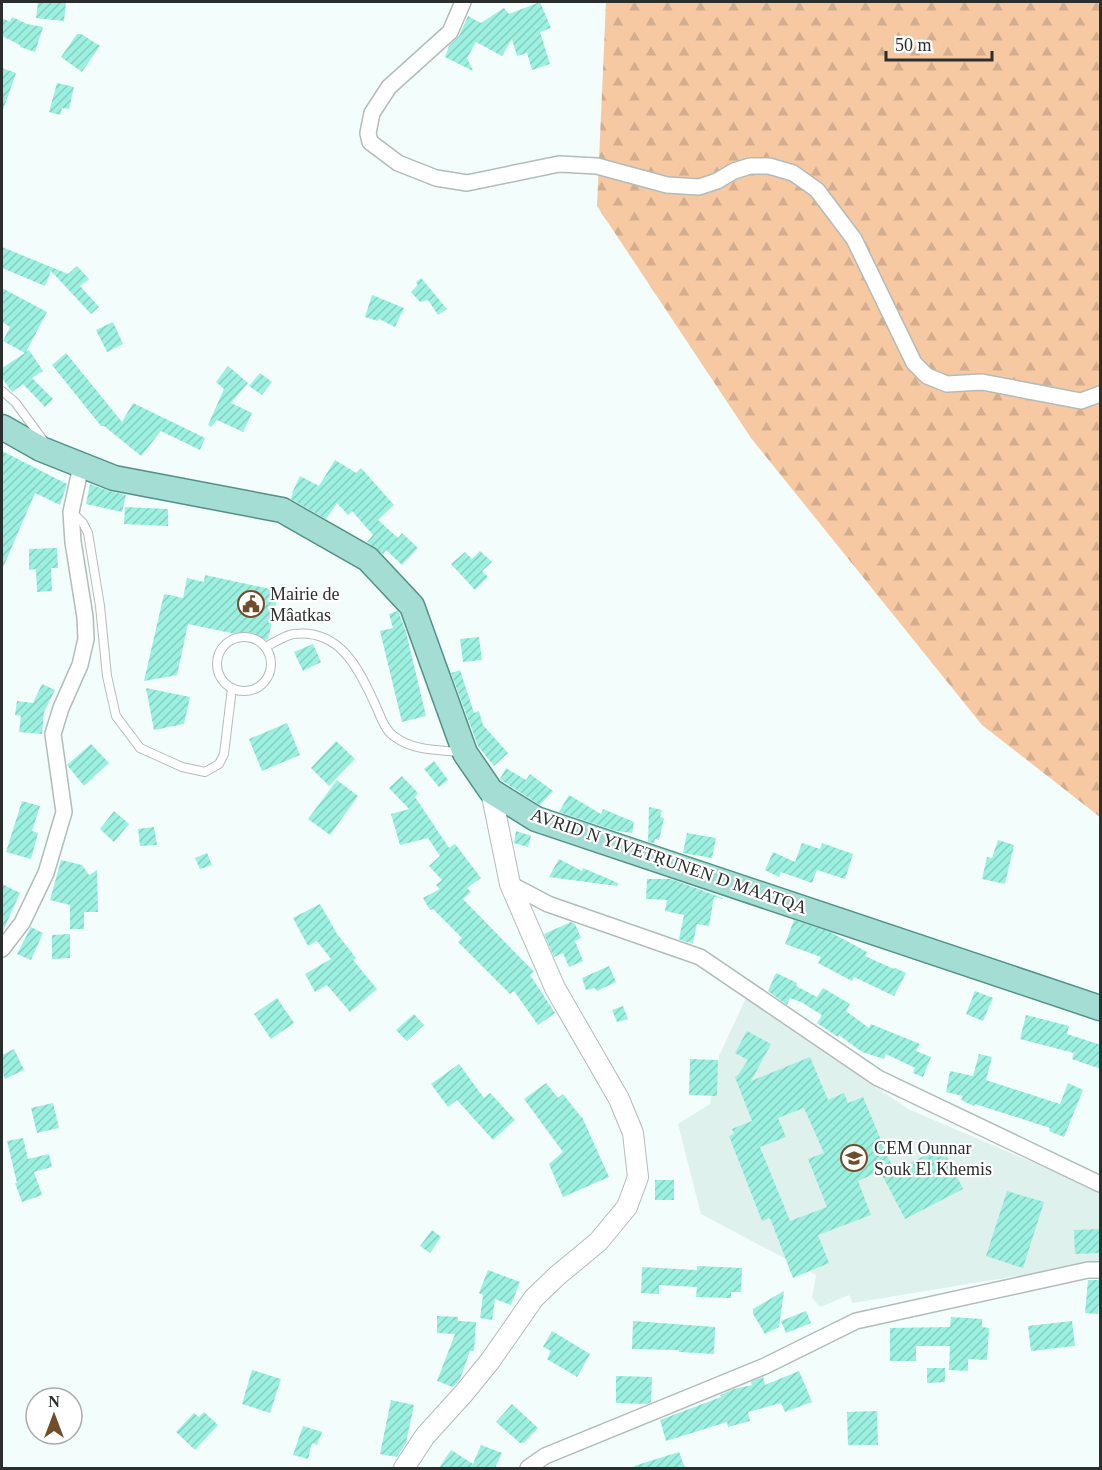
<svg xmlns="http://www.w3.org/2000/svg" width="1102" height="1470" viewBox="0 0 1102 1470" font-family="Georgia,serif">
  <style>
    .built { fill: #def1ed }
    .forest { fill: url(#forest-firs) }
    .building { fill: url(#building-hatch); fill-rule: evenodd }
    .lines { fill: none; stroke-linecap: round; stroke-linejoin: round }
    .service-casing { stroke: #b2bcb9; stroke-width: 10 }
    .minor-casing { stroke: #b2bcb9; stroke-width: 18 }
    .tertiary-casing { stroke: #b2bcb9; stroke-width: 22 }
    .primary-casing { stroke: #519186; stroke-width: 27 }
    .service { stroke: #fff; stroke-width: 8 }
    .minor { stroke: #fff; stroke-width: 15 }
    .tertiary { stroke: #fff; stroke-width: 20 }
    .primary { stroke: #a3ddd3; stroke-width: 24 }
    .labels { text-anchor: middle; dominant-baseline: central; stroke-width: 4.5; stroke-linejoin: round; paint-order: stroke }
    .poi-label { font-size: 18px; fill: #2a2e2d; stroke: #fff; text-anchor: start }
    .street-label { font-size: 18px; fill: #2a2e2d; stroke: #fff }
  </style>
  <defs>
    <pattern id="forest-firs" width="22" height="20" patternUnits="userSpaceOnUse" patternTransform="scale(1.5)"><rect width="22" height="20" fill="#f6c9a3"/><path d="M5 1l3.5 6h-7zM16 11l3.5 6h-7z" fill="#d3ad8d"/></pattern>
    <pattern id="building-hatch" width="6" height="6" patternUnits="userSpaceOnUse" patternTransform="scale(1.5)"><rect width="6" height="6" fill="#9bf0e0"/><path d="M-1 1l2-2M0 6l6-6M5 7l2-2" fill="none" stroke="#86cec0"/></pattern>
  </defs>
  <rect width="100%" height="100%" fill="#f3fdfb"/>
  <path class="built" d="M746 998 908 1109 1100 1191V1263L1064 1266 1040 1272 853 1303 849 1295 820 1307 812 1298 816 1275 701 1214 678 1124 710 1104 719 1056Z"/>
  <path class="forest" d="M606 2H1100V817L982 725 751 438 597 206Z"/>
  <path class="building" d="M38 2H66L64 21 36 18Z
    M540 2 551 28 540 32 550 64 532 70 527 53 517 56 512 39 502 56 476 42 467 58 473 71 445 57 449 46 459 36 468 16 481 23 504 8 509 14Z
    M12 17 27 24 43 27 35 52 20 47V45L2 36V18L10 22Z
    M77 34H81L100 46 82 72 61 57Z
    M2 68 16 73 3 110H2Z
    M57 83 74 87 69 109 62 108 60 115 49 112Z
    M2 247 68 274 77 266 89 279 80 286 99 307 91 314 51 271 45 286 2 268Z
    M421 278 447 309 438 315 428 300 420 302 411 292 418 285 416 282Z
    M2 288 47 312 26 352 29 350 43 371 32 378 53 399 45 407 23 384 12 392 2 378V368L25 353 3 341 10 327 2 322Z
    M372 295 404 308 395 327 379 319 378 321 365 317Z
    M113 322 123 344 107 352 96 330Z
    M66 353 122 422 133 403 205 438 200 450 161 431 141 456 104 426H101L52 365Z
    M228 366 248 383 231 403 252 413 243 432 217 420 211 427 208 425 224 389 216 382Z
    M260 373 272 382 262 395 249 386Z
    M2 451 67 484 60 505 35 493 2 570Z
    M335 460 356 473 361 468 394 505 378 520 398 538 402 533 418 548 402 565 386 550 383 554 367 542 373 535 352 511 348 515 337 503 326 519 291 499 293 493H292L300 476 319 486Z
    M90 484 109 491 126 495 122 512 86 504Z
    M125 507 168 509V526L124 524Z
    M57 548 58 568H51L52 591 37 592 36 569 29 570V549Z
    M480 551 492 562 482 571 488 577 475 590 451 564 465 552 472 559Z
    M205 575 275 590 277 599 268 639 265 640 188 624 177 675 144 681 164 594 183 598 187 578 204 582Z
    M398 611 406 632 426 716 402 722 380 631 393 628 389 614Z
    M479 637 482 660 463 662 460 639Z
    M313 644 321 662 303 671 294 652Z
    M460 670 474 713 479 711 483 725 508 753 494 766 478 746 451 673Z
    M42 684 55 690 44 712 42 734 19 732 21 716 15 715 17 701 33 703Z
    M146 688 190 697 184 724 154 730Z
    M287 723 300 755 262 771 249 739Z
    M336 741 355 759 329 786 311 768Z
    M91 744 109 763 84 786 67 765Z
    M434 761 448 780 439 787 424 769Z
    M506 768 526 780 530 774 553 791 540 805 501 780 500 779Z
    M402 776 418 793 415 797 449 848 455 844 481 878 467 888 471 892 463 899 534 972 530 975 555 1013 538 1025 514 991 510 994 458 942 462 938 433 909 430 910 423 898 440 889 436 885 442 880 429 866 440 856 428 838 400 845 391 814 409 809 389 788Z
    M337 780 358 796 330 835 308 819Z
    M569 795 601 814 603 809 634 822 632 833 616 831 559 812Z
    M22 801 40 806 32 831 38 833 31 859 6 852Z
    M649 807 662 810 660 817 664 818 659 840 655 839 654 843 648 842Z
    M114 811 129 824 114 842 100 829Z
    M154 827 157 845 140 846 138 829Z
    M516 831 531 836 528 847 514 843Z
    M687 833 716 838 712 858 683 853Z
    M998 840 1014 845 1005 884 982 879 987 857 992 858Z
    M802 843 820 849 822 843 853 854 845 879 817 870 812 883 781 872 779 877 765 870 773 852 795 862Z
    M207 853 212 865 200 869 195 858Z
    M559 859 582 871 583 868 618 883 617 886 549 877Z
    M61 860 82 865 89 875 97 870 98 912H84V929H70V905L50 900Z
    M647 879H671L725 899 714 897 709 926 697 924 693 943 686 942 679 939 684 915 665 911 667 900 646 899Z
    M2 884 20 893 2 933Z
    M320 904 337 934 356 958 353 960 377 989 350 1012 327 985 315 992 305 974 331 959 317 941 308 946 293 918Z
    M794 920 830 932 867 952 865 956 894 969 895 968 906 973 894 996 854 977 852 981 818 963 821 957 785 944Z
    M571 922 575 924 581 938 575 941 583 961 569 967 563 953 554 957 544 934Z
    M31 927 43 933 31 960 17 954Z
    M70 934V958L52 959V935Z
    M609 966 616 982 597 991 595 988 586 990 582 978Z
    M776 973 797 983 796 986 817 997 823 988 850 1004 846 1011 869 1028 871 1024 920 1044 916 1051 931 1057 923 1077 913 1073 915 1068 886 1054 884 1059 862 1052 839 1035 838 1037 817 1023 822 1015 801 1002 790 998 787 1005 768 991Z
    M975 991 993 998 983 1021 966 1014Z
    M277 998 294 1023 271 1039 254 1014Z
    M623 1006 628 1019 617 1022 612 1010Z
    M414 1014 424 1025 407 1041 396 1030Z
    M1026 1015 1069 1026 1067 1034 1101 1045V1069L1072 1059 1074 1053 1020 1039Z
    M747 1031 771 1044 751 1081 810 1057 828 1100 844 1093 848 1103 863 1097 894 1171 942 1147 963 1189 905 1219 880 1171 858 1181 871 1215 818 1235 829 1263 793 1278 770 1218 762 1221 729 1136 734 1134 732 1129 752 1121 735 1077 738 1075 748 1060 735 1053ZM804 1108 824 1153 808 1159 827 1207 790 1221 760 1147 786 1137 778 1118Z
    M14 1049 24 1070 5 1079 2 1071V1055Z
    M979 1054 992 1057 986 1080 1060 1104 1068 1083 1083 1090 1064 1137 1049 1131 1050 1128 975 1104 974 1106 961 1100 963 1096 946 1092 950 1071 973 1076Z
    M690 1059 718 1060 717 1096 689 1095Z
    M459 1064 484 1098 490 1093 515 1120 493 1140 457 1100 448 1107 431 1084Z
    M546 1083 558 1098 563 1094 581 1117H582L609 1177 563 1197 549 1164 563 1152 524 1099Z
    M53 1103 59 1128 37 1133 31 1108Z
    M23 1138 28 1159 49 1154 52 1167 34 1172 42 1195 22 1202 15 1183H17L7 1141Z
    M655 1180H674V1200H655Z
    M1007 1191 1044 1202 1023 1268 986 1256Z
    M1101 1229V1253L1075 1254 1074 1230Z
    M432 1230 441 1237 430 1253 420 1246Z
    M697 1266 742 1268 741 1292H731V1298L696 1297 697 1287 659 1285V1294L641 1293 642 1267 697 1270Z
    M488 1270 520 1282 511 1305 495 1299 492 1320 480 1318 483 1295 479 1293Z
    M1088 1280H1101L1098 1314 1085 1313Z
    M784 1291 779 1327 765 1334 753 1314V1309Z
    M806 1311 811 1323 786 1333 781 1321Z
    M437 1316 458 1317V1321L476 1322 474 1351H470L460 1379 453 1387 437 1381 455 1334 437 1333Z
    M951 1317 982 1319V1327L989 1328 987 1360 968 1359V1371L949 1370 950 1346H916V1361H890V1328L950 1327Z
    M633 1321 715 1327 714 1354 679 1352V1350L632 1349Z
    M1072 1321 1075 1346 1031 1351 1028 1326Z
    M552 1331 590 1354 577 1377 547 1359 551 1351 543 1347Z
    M927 1368H945V1382L927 1383Z
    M252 1370 281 1379 270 1413 242 1404Z
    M799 1371 812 1402 785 1412 781 1403 748 1412 750 1421 728 1427 727 1422 666 1441 660 1420 721 1397 720 1395 734 1389 752 1385 751 1382 763 1377 765 1385Z
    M616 1376 652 1377 651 1402 647 1404 616 1403Z
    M391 1400 414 1405 406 1443 397 1457 380 1454Z
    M512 1404 538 1428 524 1443H520L496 1422Z
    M877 1411 878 1445H848L847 1412Z
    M204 1412 218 1425 195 1450 176 1432 194 1413 199 1417Z
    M303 1426 322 1432 317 1445 312 1443 308 1459 293 1455Z
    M481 1445 502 1453 495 1468H439L451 1450 473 1464Z
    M679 1452 685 1468H635L634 1466Z"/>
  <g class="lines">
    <defs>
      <path id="service" d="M2 391 15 402 43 440
        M73 513 83 523 88 533 100 606 107 676 116 716 140 748 182 767 205 772 219 764 224 754 232 688
        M217 664a27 27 0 1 1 54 0a27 27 0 1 1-54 0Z
        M265 647C274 643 285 635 294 634 339 629 358 667 374 702 380 714 384 730 395 737 414 751 439 750 461 752"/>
      <path id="minor" d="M463 2 450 32 389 87 372 113 368 133 370 142 398 163 436 178 467 183 559 164 597 166 667 185 699 187 717 181 734 171 750 166H769L793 173 817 190 854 239 914 363 927 376 947 384 982 382 1081 401 1100 394
        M510 884 548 904 700 957 878 1078 1100 1184
        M2 949 22 923 46 873 64 812 53 734 61 708 80 665 86 639 85 617 73 542 71 512 81 466
        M528 1468 545 1456 765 1366 856 1321 1088 1270H1100"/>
      <path id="tertiary" d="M404 1468 425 1436 464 1393 490 1361 534 1298 558 1275 598 1242 627 1207 638 1177 633 1133 619 1099 555 988 510 884 491 791"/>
      <path id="primary" d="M2 427 41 449 114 478 282 510 368 559 412 606 465 753 491 791 536 819 1100 1008"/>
    </defs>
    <use href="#service" class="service-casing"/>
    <use href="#minor" class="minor-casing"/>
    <use href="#tertiary" class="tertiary-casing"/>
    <use href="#primary" class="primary-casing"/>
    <use href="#service" class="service"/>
    <use href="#minor" class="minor"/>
    <use href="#tertiary" class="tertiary"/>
    <use href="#primary" class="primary"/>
  </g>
  <defs>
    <symbol id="civic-ring" viewBox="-11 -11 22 22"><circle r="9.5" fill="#fff" stroke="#734d2a" stroke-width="1.5"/><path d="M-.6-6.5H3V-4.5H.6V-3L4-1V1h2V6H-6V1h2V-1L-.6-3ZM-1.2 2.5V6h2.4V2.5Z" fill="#734d2a"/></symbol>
    <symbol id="school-ring" viewBox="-11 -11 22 22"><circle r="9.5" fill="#fff" stroke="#734d2a" stroke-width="1.5"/><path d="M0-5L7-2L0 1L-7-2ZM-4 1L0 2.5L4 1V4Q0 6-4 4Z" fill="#734d2a"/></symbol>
  </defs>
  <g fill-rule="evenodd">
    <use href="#civic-ring" x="236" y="589" width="30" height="30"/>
    <use href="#school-ring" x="839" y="1143" width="30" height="30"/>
  </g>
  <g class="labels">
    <g class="poi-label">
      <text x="270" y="594">Mairie de<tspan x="270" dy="21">Mâatkas</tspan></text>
      <text x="874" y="1148">CEM Ounnar<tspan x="874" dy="21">Souk El Khemis</tspan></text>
    </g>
    <g class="street-label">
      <text transform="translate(669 861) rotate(19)">AVRID N YIVETṚUNEN D MAATQA</text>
    </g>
  </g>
  <rect width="1102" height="1470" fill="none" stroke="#2a2e2d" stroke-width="6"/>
  <g transform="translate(54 1416)"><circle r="28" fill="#ffffff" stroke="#aaabab" stroke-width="1.5"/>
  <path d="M0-4.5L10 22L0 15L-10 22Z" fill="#734d2a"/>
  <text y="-9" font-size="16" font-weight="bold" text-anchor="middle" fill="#2a2e2d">N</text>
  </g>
  <path d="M886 51v9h106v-9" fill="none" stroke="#2a2e2d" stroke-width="3"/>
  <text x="895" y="51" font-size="18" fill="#2a2e2d" stroke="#ffffff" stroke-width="4.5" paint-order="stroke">50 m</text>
</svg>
